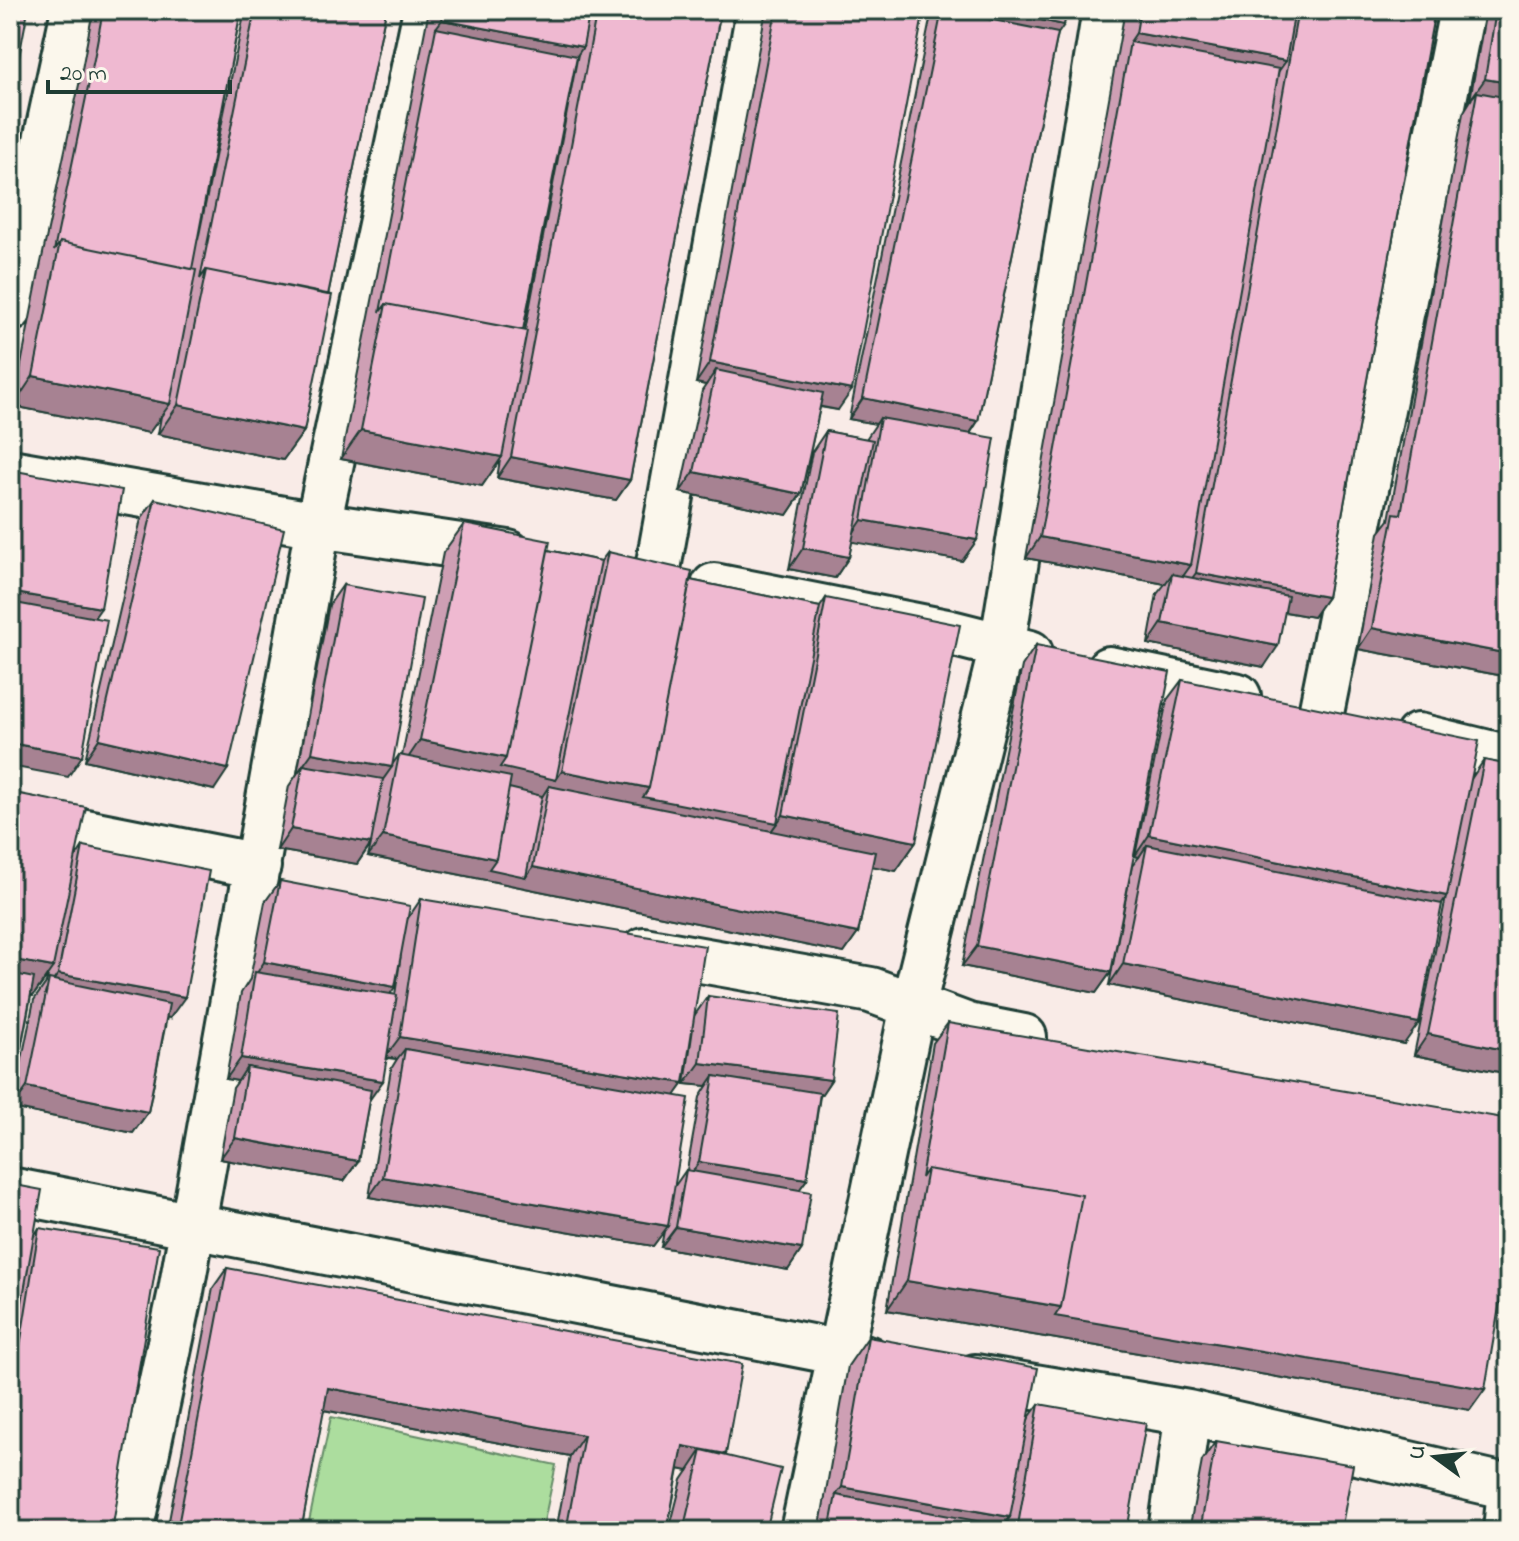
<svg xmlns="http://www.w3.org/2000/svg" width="1519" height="1541" viewBox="0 0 1519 1541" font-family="'Indie Flower',sans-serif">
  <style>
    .green { fill: #acdd9e; stroke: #668d69; stroke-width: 2 }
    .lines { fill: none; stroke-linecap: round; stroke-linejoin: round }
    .minor-casing { stroke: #1f3d34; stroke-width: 50 }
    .minor { stroke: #fbf7ec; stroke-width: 44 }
    .wall { fill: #ce9fb4; stroke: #1f3d34; stroke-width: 2; fill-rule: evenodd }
    .shaded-wall { fill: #a78292; stroke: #1f3d34; stroke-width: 2 }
    .building { fill: #efb9d1; stroke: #1f3d34; stroke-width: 2 }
  </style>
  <rect width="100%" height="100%" fill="#f9ebe7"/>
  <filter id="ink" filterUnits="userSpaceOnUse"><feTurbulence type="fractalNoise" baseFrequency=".0125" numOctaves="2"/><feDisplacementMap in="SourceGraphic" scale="16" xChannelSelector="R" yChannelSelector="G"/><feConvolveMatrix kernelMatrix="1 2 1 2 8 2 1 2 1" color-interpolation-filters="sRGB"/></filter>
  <g filter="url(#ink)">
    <path class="green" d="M331 1417 556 1465 542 1531H307Z"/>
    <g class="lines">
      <defs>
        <path id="minor" d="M10 309 74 10
          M10 472 318 525 508 553
          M657 574 759 10
          M714 586 947 632 1030 653
          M1109 669 1238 696
          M1321 713 1462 10
          M1418 736 1509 758
          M10 817 258 866
          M644 950 871 990 968 1026 1024 1037
          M10 1190 867 1358
          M975 1377 1188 1413 1509 1487
          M130 1531 181 1291 318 525 426 10
          M803 1531 913 1006 1002 647 1105 10
          M1171 1531 1188 1413
          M1506 1531 1509 1498"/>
      </defs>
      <use href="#minor" class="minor-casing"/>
      <use href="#minor" class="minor"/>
    </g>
    <path class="wall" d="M93 10H241L198 240 245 10H386L328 295 304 431 283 460 158 434 161 416 149 433 13 406 39 272 80 80Z
      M429 10H721L630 480 616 500 497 478 500 460 482 486 341 459ZM578 54 525 331 523 330Z
      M766 10H924L838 410 820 407 801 494 787 515 680 492 702 391 706 385 696 383Z
      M932 10H1067L1058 33 978 421 970 434 977 540 962 561 852 541 849 557 835 578 789 569 812 452 826 431 866 439 876 424 849 419Z
      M1125 10H1435L1327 597 1313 617 1285 612 1264 667 1148 644 1157 594 1165 584 1026 558Z
      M1486 10H1509V677L1358 649 1379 533 1389 520 1463 113 1471 100H1470Z
      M155 499 214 790 85 760 141 519Z
      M464 524 548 550 601 561 608 552 690 580 820 607 826 598 916 842 896 871 872 866 858 933 844 953 368 856 371 844 357 864 277 850 289 786 297 774 329 605 343 585 392 765 399 755 402 756 443 553Z
      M1036 645 1111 972 1096 993 962 966 1022 666Z
      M1182 680 1471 779 1484 760 1509 765V1074L1414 1055 1446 897 1441 904 1404 1044 1109 985 1132 866 1139 857 1135 856 1167 700Z
      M10 792 76 857 83 846 170 1018 167 1017 148 1112 133 1133 12 1108 34 1000 46 983 48 976 33 996H31L12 1095 10 1098Z
      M280 881 408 918 421 899 694 1016 708 996 831 1080 820 1096 807 1179 799 1190 802 1249 788 1270 661 1247 664 1231 653 1246 369 1197 391 1069 397 1059 387 1058 369 1101 358 1161 344 1181 220 1159 233 1088 238 1081 226 1079 241 993 250 979 265 902ZM401 954 395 995 390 994ZM693 1028 685 1084 707 1086 700 1097 687 1170H686L674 1187 675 1095 684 1083Z
      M948 1023 1485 1389 1470 1410 887 1310 933 1043Z
      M10 1184 34 1236 39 1228 10 1531Z
      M227 1268 725 1456 766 1531H669L682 1480 688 1471 679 1469 667 1531H556L570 1456 323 1410 301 1531H167L213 1288Z
      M868 1337 1028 1419 1039 1404 1127 1531H1006L1008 1521 1004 1526 1003 1531H819L848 1366Z
      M1216 1441 1341 1531H1189L1202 1461Z"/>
    <path class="shaded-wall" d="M942 10H994L1064 25 1044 54Z
      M442 20 583 47 563 76 436 28Z
      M1136 33 1286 61 1265 90 1130 42Z
      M1485 79 1509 83V106L1477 92 1470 100Z
      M710 362 852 390 838 410 713 386 716 370 706 385 696 383Z
      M33 376 170 404 149 433 13 406Z
      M863 398 978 421 964 442 880 418 876 424 849 419Z
      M178 405 304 431 283 460 158 434Z
      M361 430 502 457 482 486 341 459Z
      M511 457 630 480 616 500 497 478Z
      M694 472 801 494 787 515 680 492Z
      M862 520 977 540 962 561 848 541Z
      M1040 537 1191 565 1176 586 1172 574 1165 584 1026 558Z
      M803 548 849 557 835 578 789 569Z
      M1196 573 1327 597 1313 617 1181 593Z
      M10 592 101 608 87 628 10 615Z
      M1162 623 1278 646 1264 667 1148 644Z
      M1372 628 1509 654V677L1358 649Z
      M99 739 228 769 214 790 85 760Z
      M420 740 506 758 556 780 562 771 649 788 777 823 762 844 549 786 540 800 400 770Z
      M10 743 82 756 68 777 10 766Z
      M312 753 392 767 377 788 303 765 297 774Z
      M783 815 916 842 896 871 762 844Z
      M291 829 371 843 357 864 277 850Z
      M1149 835 1447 896 1432 917 1147 845 1139 857 1135 856Z
      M383 836 496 859 526 877 533 867 858 933 844 953 368 856Z
      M977 946 1111 972 1096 993 962 966Z
      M10 959 53 967 33 996 10 992Z
      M264 962 395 987 381 1007 255 976Z
      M1123 964 1419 1023 1404 1044 1109 985Z
      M58 974 185 997 170 1018 45 994 46 991Z
      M1428 1034 1509 1051V1074L1414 1055Z
      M400 1037 684 1083 670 1103 405 1049 397 1059 385 1057Z
      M241 1058 383 1081 368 1102 247 1067 238 1081 226 1079Z
      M700 1063 831 1080 817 1101 714 1076 707 1086 685 1084Z
      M27 1087 148 1112 133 1133 12 1108Z
      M235 1138 358 1161 344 1181 220 1159Z
      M699 1162 807 1179 792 1200 685 1183Z
      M383 1177 668 1226 653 1246 369 1197Z
      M676 1227 802 1249 788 1270 661 1247Z
      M907 1281 1061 1307 1485 1389 1470 1410 887 1310Z
      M328 1388 584 1435 570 1456 313 1408Z
      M683 1446 726 1454 711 1475 702 1450 688 1471 668 1467Z
      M842 1487 1010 1517 1001 1531 836 1495Z"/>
    <path class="building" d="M10 10H28L10 104Z
      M103 10H241L192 269 60 242 54 251 94 59Z
      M255 10H386L328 295 206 270 200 279Z
      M444 10H590L583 47 442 20Z
      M597 10H721L630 480 511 457Z
      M776 10H924L852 390 710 362Z
      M942 10 1058 33 978 421 863 398Z
      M994 10H1067L1064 25Z
      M1140 10H1295L1286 61 1136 33Z
      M1298 10H1435L1327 597 1196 573Z
      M1496 10H1509V83L1485 79Z
      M436 28 577 56 523 330 386 304 380 312Z
      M1130 42 1279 69 1191 565 1040 537Z
      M1477 92 1509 98V654L1372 628 1394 513 1401 514Z
      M60 242 196 270 170 404 33 376Z
      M206 270 332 295 304 431 178 405Z
      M386 304 527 331 502 457 361 430Z
      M716 370 823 393 801 494 694 472Z
      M880 418 995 438 977 540 862 520Z
      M826 431 873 440 849 557 803 548Z
      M10 470 122 490 101 608 10 592Z
      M155 499 284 529 228 769 99 739Z
      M464 524 550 541 506 758 420 740Z
      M548 550 601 561 556 780 500 767 506 758Z
      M608 552 692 571 649 788 562 771Z
      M1172 574 1288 596 1278 646 1162 623Z
      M690 580 820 607 777 823 643 797 649 788Z
      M343 585 422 599 392 767 312 753Z
      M826 598 960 625 916 842 783 815Z
      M10 602 107 620 82 756 10 743Z
      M1036 645 1170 672 1111 972 977 946Z
      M1182 680 1479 741 1447 896 1149 835Z
      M399 755 511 777 496 859 383 836Z
      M1484 760 1509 765V1051L1428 1034Z
      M303 765 383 779 371 843 291 829Z
      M549 786 875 852 858 933 533 867Z
      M509 788 542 796 526 877 489 869 496 859Z
      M10 792 86 807 53 967 10 959Z
      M1147 845 1442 904 1419 1023 1123 964Z
      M83 846 209 871 185 997 58 974Z
      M280 881 410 906 395 987 264 962Z
      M421 899 705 946 684 1083 400 1037Z
      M255 972 397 995 383 1081 241 1058Z
      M10 973 34 978 12 1095H10Z
      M49 979 169 1004 148 1112 27 1087Z
      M708 996 839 1014 831 1080 700 1063Z
      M948 1023 1509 1119V1249L1485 1389 1055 1316 1061 1307 1082 1195 927 1169 921 1178Z
      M405 1049 689 1098 668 1226 383 1177Z
      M247 1067 371 1090 358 1161 235 1138Z
      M714 1076 820 1093 807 1179 699 1162Z
      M927 1169 1082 1195 1061 1307 907 1281Z
      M686 1170 811 1192 802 1249 676 1227Z
      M10 1184 42 1190 13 1353 10 1352Z
      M39 1228 159 1247 112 1531H10V1408Z
      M227 1268 742 1364 726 1454 683 1446 667 1531H566L584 1435 328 1388 301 1531H177Z
      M868 1337 1038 1368 1010 1517 842 1487Z
      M1039 1404 1146 1423 1127 1531H1017Z
      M1216 1441 1353 1465 1341 1531H1200Z
      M702 1450 781 1469 766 1531H683Z
      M836 1495 1004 1526 1003 1531H829Z"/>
  </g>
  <rect width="1519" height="1541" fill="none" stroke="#fbf7ec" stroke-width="40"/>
  <rect x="20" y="20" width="1479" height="1501" fill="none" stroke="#1f3d34" stroke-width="3" filter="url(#ink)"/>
  <g transform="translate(1435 1457) rotate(285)" stroke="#fbf7ec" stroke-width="6" paint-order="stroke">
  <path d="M0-6L14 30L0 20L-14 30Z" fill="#1f3d34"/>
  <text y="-12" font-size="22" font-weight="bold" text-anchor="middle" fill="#1f3d34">U</text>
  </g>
  <path d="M48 80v12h182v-12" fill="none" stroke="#1f3d34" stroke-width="4"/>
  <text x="60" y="80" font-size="24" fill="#1f3d34" stroke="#fbf7ec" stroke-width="6" paint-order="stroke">20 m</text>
</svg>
